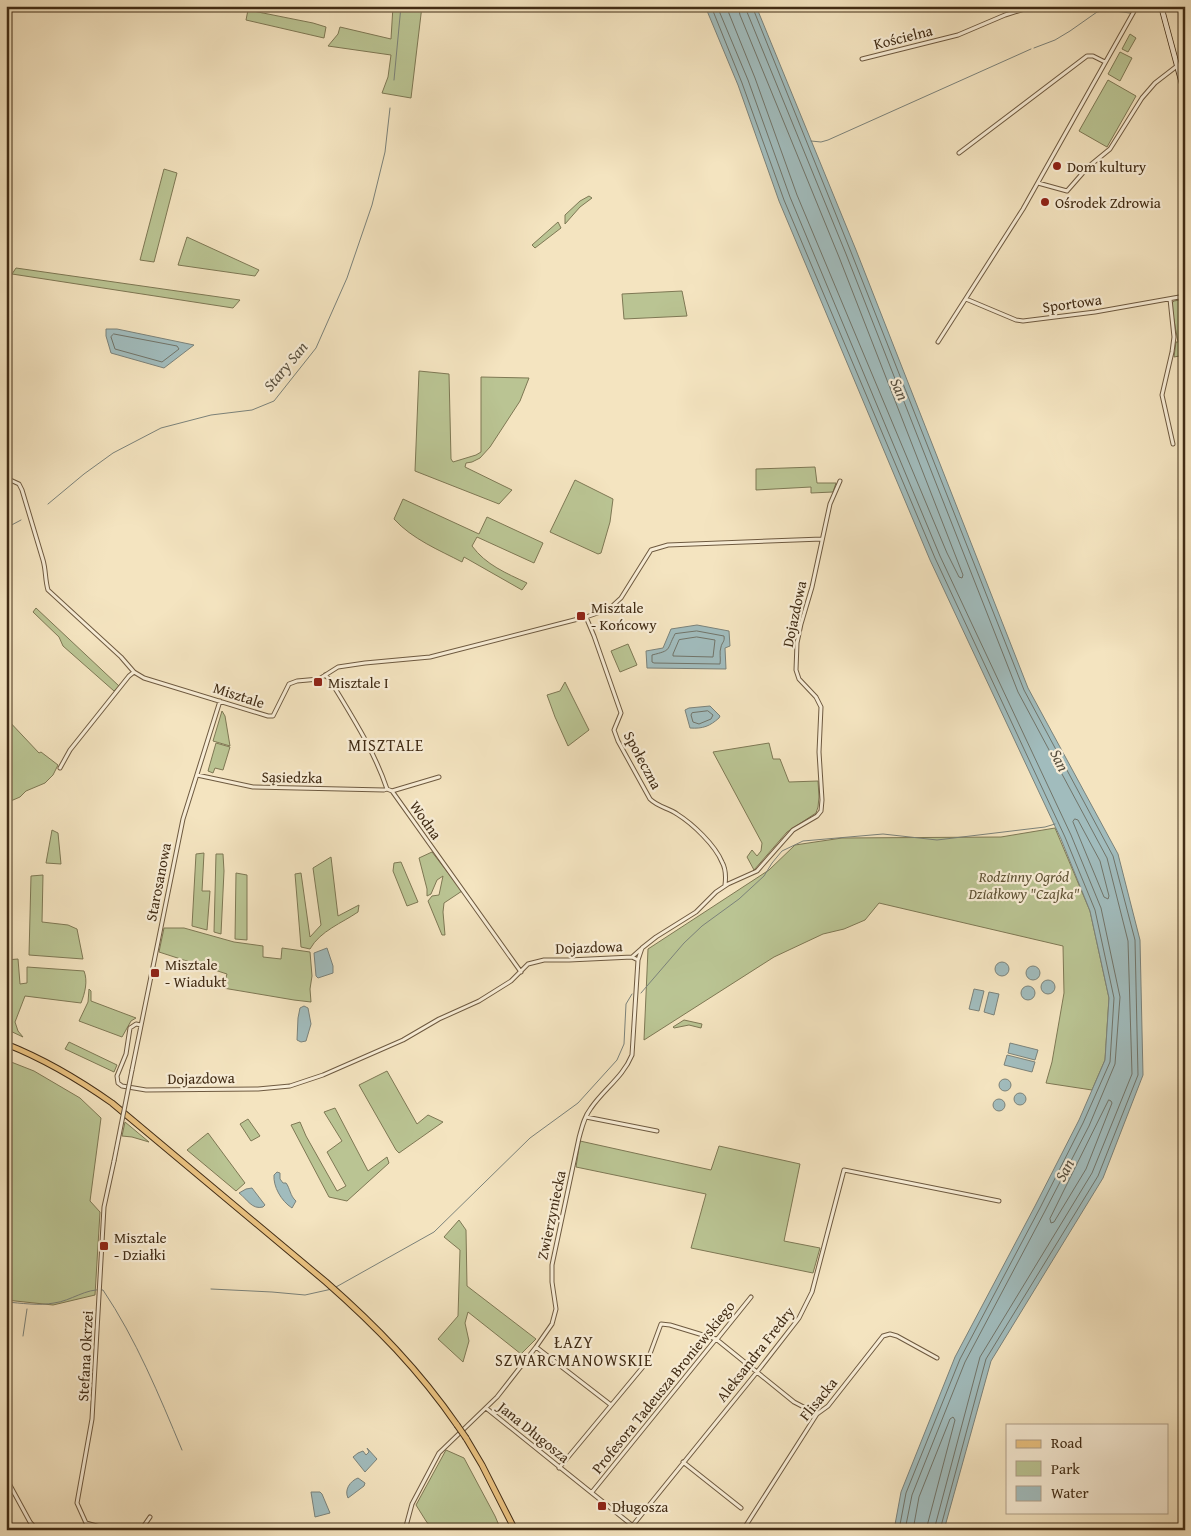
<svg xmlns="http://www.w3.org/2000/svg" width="1191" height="1536" viewBox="0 0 1191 1536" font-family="'Gentium Book Plus',serif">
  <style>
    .green { fill: #bac493; stroke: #7e7854 }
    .water { fill: #a1bcbd; stroke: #7b827a }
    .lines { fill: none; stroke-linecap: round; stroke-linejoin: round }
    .shore { stroke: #717469; stroke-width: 1 }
    .stream { stroke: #7b827a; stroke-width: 1 }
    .minor-casing { stroke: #6e5a40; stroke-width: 5 }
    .secondary-casing { stroke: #412c15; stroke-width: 6 }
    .primary-casing { stroke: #412c15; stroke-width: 7 }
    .minor { stroke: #f8edd6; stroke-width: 3 }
    .secondary { stroke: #f8edd6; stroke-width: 4.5 }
    .primary { stroke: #eac280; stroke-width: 5 }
    .minor-bridge-casing { stroke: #6e5a40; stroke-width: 5; stroke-linecap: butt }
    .primary-bridge-casing { stroke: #412c15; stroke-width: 7; stroke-linecap: butt }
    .minor-bridge { stroke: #f8edd6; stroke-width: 3 }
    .primary-bridge { stroke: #eac280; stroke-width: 5 }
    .poi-dot { fill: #8f2418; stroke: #f8edd6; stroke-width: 2 }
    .labels { text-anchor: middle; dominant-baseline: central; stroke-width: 4.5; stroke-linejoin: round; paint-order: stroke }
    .street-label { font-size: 15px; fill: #412c15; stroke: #f8edd6 }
    .poi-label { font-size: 15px; fill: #412c15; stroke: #f8edd6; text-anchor: start }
    .park-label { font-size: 15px; font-style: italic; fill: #5f5234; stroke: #f8edd6 }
    .water-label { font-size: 16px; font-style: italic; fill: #59503f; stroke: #f8edd6 }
    .neighbourhood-label { font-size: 16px; letter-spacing: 1px; fill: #412c15; stroke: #f8edd6 }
  </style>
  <rect width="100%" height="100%" fill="#f4e4c0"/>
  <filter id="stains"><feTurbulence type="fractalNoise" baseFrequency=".004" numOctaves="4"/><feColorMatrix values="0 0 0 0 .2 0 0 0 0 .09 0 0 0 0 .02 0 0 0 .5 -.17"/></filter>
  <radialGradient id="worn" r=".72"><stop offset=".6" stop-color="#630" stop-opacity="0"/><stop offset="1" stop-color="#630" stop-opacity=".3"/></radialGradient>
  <path class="green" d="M393 6H422L411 98 382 93 388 77 391 55 328 46 338 34 340 27 391 39Z
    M248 10 313 23 326 27 324 38 246 20Z
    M1130 34 1136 38 1128 52 1122 49Z
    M1120 52 1132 58 1120 81 1108 74Z
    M1108 80 1136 96 1107 147 1079 131Z
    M164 169 177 173 154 262 140 260Z
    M589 196 592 198 580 207 565 224V215L580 201Z
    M558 222 561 228 535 248 532 245Z
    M187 237 259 270 255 276 178 265Z
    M16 268 240 300 233 308 12 274Z
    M682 291 687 316 624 319 622 294Z
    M1185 299V355L1174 357 1176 342H1178L1171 304 1174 301Z
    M419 371 449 374 451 459 453 462 476 455 481 452V377L529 378 520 401 490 447 480 458 472 462 466 463 465 467 512 490 499 504 415 471Z
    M815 467 817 483H836L833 492 811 493V487L756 490V469Z
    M575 480 613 499 610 522 601 553 598 554 550 532Z
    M403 499 479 534 487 517 543 543 534 563 477 537 472 546C486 565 506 573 527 583L522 590 464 557 462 562C439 550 412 539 394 519Z
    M36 608 119 686 114 691 63 646 59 637 33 612Z
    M628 644 637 665 620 672 611 651Z
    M565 682 589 730 568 746 555 717 547 695 560 691Z
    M222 711 225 716 230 746 213 741Z
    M6 718 39 753 41 752 58 765 53 775 45 783 26 791 20 797 6 803Z
    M216 743 230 747 223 770 215 768 213 773 208 771Z
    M769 743 773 759H780L789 782 818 781 819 797 818 807 816 813 787 832 754 870 747 857 752 850 757 856 761 851 762 843 713 752Z
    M1055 828 1090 911 1109 998 1105 1060 1092 1090 1046 1083 1052 1062 1064 993 1063 946 879 903 865 920 844 929 823 934 774 957 644 1040 648 949 769 870 795 845 842 838 1001 837Z
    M52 830 58 833 61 864 46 863Z
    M432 852 462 891 444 903 443 912 445 935H442L428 901 432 896 439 895 443 876 437 880 431 894 427 896V889L419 858Z
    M204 853 202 891H210L207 930 192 926 196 854Z
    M216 854H223L224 871 221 934 214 932Z
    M331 857 338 916 359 905 358 912C342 923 320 931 310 949L301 947 295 874 301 873 310 937 321 925 313 868Z
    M401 862 418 902 407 906 393 871 394 863Z
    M236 873 247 875V940L235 939Z
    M43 875 42 922 68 925 77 929 83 959 29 955 31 876Z
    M164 928H184L234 942 263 946V957L281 959 282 948 310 952 312 976 310 989 311 1002 294 1000 223 988 227 974 159 952Z
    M18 959 20 984 27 983V967L84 971C88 981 85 993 81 1003L25 996 15 1022 18 1031 23 1037 6 1029V960Z
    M89 989 91 991V1001L136 1018 131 1021 122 1037 79 1021 88 1002Z
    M684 1020 702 1024 701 1028 689 1025 674 1028 673 1027Z
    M69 1042 117 1065 114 1072 65 1049Z
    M6 1060 34 1071 80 1098 101 1118 90 1201 100 1212 95 1295 53 1305 6 1300Z
    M387 1071 417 1124 428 1115 443 1122 399 1153 396 1150 359 1085Z
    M335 1108 368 1171 387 1157 389 1163 347 1201 329 1197 291 1125 300 1122 306 1136 337 1191 346 1186 327 1152 342 1141 324 1112Z
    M248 1119 260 1136 251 1141 240 1124Z
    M125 1122 149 1142 132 1137 122 1136Z
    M208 1133 245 1183 236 1191 187 1150Z
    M580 1141 711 1170 719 1146 800 1164 784 1241 820 1248 813 1273 691 1248 706 1194 576 1167Z
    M459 1220 466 1230 467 1286 536 1339 521 1354 468 1312 465 1323 469 1341 463 1362 438 1339 458 1316 460 1250 444 1237Z
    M446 1450 464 1458 495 1516 501 1530H433L426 1521 416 1505Z"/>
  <path class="water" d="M705 6H756L856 250 1028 688 1118 854 1140 940 1143 1075 1103 1178 991 1361 944 1530H894L901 1492 955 1357 1035 1206 1079 1120 1105 1060 1109 998 1090 911 1061 839 930 560 779 201 738 85Z
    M106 329H117L194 345 164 368 111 353 106 336Z
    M697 625 729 631 730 646 725 648 726 669 647 668 646 651 663 648 671 629Z
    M710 706 720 716 719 718C710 726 703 729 690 728L685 710 689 708Z
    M327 948 333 966V973L318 978 316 976 314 953Z
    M995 969a7 7 0 1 1 14 0a7 7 0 1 1-14 0Z
    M1026 973a7 7 0 1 1 14 0a7 7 0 1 1-14 0Z
    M1041 987a7 7 0 1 1 14 0a7 7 0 1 1-14 0Z
    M1021 993a7 7 0 1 1 14 0a7 7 0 1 1-14 0Z
    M974 989 984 991 979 1011 969 1009Z
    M989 992 999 994 994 1015 984 1012Z
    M304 1006 308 1008 311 1024 306 1041 301 1042 297 1040 298 1018 300 1008Z
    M1010 1043 1038 1050 1035 1060 1008 1053Z
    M1007 1055 1035 1062 1032 1072 1004 1065Z
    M999 1085a6 6 0 1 1 12 0a6 6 0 1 1-12 0Z
    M1014 1099a6 6 0 1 1 12 0a6 6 0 1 1-12 0Z
    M993 1105a6 6 0 1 1 12 0a6 6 0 1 1-12 0Z
    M277 1172 280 1173V1179L283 1183H286C290 1188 290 1196 296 1201L292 1208C281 1201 273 1186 274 1175Z
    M252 1188 265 1205 263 1207C252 1210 247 1199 239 1193L246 1189Z
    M367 1448 377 1459 365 1472 353 1457 358 1453 363 1451 366 1455 369 1452Z
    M358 1478 365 1483 364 1486 348 1498C344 1490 350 1481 358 1478Z
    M311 1492H320L322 1494 330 1513 315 1517Z"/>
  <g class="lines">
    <path class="shore" d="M711 6 742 83 784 200 935 558 1065 837 1095 910 1114 998 1110 1062 1083 1123 1040 1208 960 1359 906 1493 899 1530
      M717 6 748 80 790 197 940 556 1071 835 1101 908 1120 997 1115 1064 1089 1126 1045 1211 965 1362 912 1495 905 1530
      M726 6 755 78 797 195 947 553 959 577 962 578 963 575 839 257 740 15 738 6
      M746 6 747 12 846 254 1018 692 1107 858 1128 941 1132 1074 1092 1173 980 1357 934 1530
      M752 6 851 252 1024 690 1113 856 1135 940 1138 1075 1098 1176 986 1359 940 1530
      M114 334 177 346 179 349 162 362 115 349 111 337Z
      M697 631 724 636C725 642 722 642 721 647 719 652 721 659 720 664L654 663 652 662V655C672 650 666 651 675 634Z
      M697 637 715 640 713 657 673 656V654L679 640Z
      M708 711 713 715 711 719 699 724 693 722 691 715 692 713Z
      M1075 819 1078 820 1100 861 1109 896 1108 899 1104 897 1073 822Z
      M1109 1100 1111 1101 1112 1103 1086 1169 1054 1222 1051 1223 1050 1219Z
      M913 1530 919 1497 950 1419 953 1417 955 1420 926 1530"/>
    <path class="stream" d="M1034 48 1055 40 1070 31 1097 12 1107 10 1130 13
      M394 80 401 6
      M811 141 821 142 828 140 1031 49
      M48 504 84 474 113 453 161 428 211 415 252 410 274 401 316 348 347 278 372 205 385 152 390 108
      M6 528 21 520
      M641 993 684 943 702 926 739 899 764 876 772 863 782 851 803 841 883 834 937 840 1045 827 1055 824
      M336 1287 434 1232 530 1138 578 1103 617 1060 624 1044 626 1004 632 994
      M211 1289 272 1292 305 1295 332 1289
      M6 1302C21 1303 39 1306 54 1303 71 1301 86 1288 103 1290 136 1339 159 1395 182 1450
      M23 1336 27 1309"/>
    <defs>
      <path id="minor" d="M862 59 958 35 1005 15 1034 6
        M959 153 1087 56H1093L1105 62
        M1038 183 1067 191 1088 167 1110 149 1142 98 1155 83 1177 66
        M966 299 1016 320 1023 321 1095 312 1185 296
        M1170 299 1174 337 1172 352 1162 395 1173 444
        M938 342 1023 209 1137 6
        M6 478 19 484 22 490 43 560C46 570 45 580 48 590L121 657 134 672 144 678 268 716H273L289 684 297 681 319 679 338 667 365 663 430 657 586 617 609 609 621 598 651 550 668 545 822 539
        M586 617 594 636 621 713 614 730 618 741 650 799C658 807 669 808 677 814 693 824 715 845 722 862 726 869 726 877 725 885
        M325 675 330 680C351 715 374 750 387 789L392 791 521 972
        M60 768 70 750 129 676 134 672
        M197 775 253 787 384 790 387 789
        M392 791 439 777
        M632 957 641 949
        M141 1025 136 1024 130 1028 126 1054 117 1076 118 1083 122 1086 146 1090 258 1089 290 1086 323 1075 403 1040 439 1019 479 1001 511 981 528 964 544 960H569L632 957 638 960 642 948 656 937 696 912 716 892 728 884 757 871 793 830 817 816 821 811 822 800 819 752 821 707 816 697 799 679 796 670 797 643 801 624 812 587 830 504 840 481
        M132 1070 183 819 220 701
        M586 1117 657 1131
        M536 1347 611 1405
        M486 1408C537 1449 587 1489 638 1530
        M683 1462 741 1508
        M559 1468 647 1362 661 1324 670 1325 716 1339 794 1402 817 1414
        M6 1478 30 1522 37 1530
        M592 1492 716 1339 718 1338 751 1297
        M633 1525 757 1372 799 1318 812 1292 844 1170 999 1201
        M111 1530 86 1523 77 1503 92 1419 104 1207 114 1161
        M141 1530 150 1517
        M405 1530 412 1504 439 1453 497 1397 536 1347 552 1324 556 1309 552 1282V1265L579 1138C582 1127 584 1117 591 1108 604 1089 623 1077 632 1055L638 960
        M743 1530 817 1414 828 1406 883 1336 890 1334 897 1336 937 1358"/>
      <path id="secondary" d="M1161 6 1185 95"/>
      <path id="primary" d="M6 1044C44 1059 78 1079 112 1103L326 1282C376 1326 419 1370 457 1425
        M466 1438 482 1465 515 1530"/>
    </defs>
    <use href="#minor" class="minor-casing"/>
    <use href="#secondary" class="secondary-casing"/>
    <use href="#primary" class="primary-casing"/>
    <use href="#minor" class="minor"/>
    <use href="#secondary" class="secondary"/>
    <use href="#primary" class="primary"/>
    <defs>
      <path id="minor-bridge" d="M114 1161 132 1070"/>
      <path id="primary-bridge" d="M457 1425 466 1438"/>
    </defs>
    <use href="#minor-bridge" class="minor-bridge-casing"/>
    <use href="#primary-bridge" class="primary-bridge-casing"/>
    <use href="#minor-bridge" class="minor-bridge"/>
    <use href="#primary-bridge" class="primary-bridge"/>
  </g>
  <g class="poi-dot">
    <circle cx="1057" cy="166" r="5"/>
    <circle cx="1045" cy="202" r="5"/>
    <rect x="576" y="611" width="10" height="10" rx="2.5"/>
    <rect x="313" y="677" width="10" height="10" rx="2.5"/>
    <rect x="150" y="968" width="10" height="10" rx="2.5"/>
    <rect x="99" y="1241" width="10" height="10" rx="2.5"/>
    <rect x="597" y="1501" width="10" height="10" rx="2.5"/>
  </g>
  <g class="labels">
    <g class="street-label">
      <text transform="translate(903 37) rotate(-14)">Kościelna</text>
      <text transform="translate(1072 303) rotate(-8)">Sportowa</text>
      <text transform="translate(794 614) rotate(-78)">Dojazdowa</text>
      <text transform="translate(239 695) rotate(18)">Misztale</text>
      <text transform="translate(643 760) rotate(62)">Społeczna</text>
      <text transform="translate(292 777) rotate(1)">Sąsiedzka</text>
      <text transform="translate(426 820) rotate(55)">Wodna</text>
      <text transform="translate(158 882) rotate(-79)">Starosanowa</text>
      <text transform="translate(589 947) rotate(-2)">Dojazdowa</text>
      <text transform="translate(201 1078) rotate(-1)">Dojazdowa</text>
      <text transform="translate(551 1215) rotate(-78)">Zwierzyniecka</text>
      <text transform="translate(755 1354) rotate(-52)">Aleksandra Fredry</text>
      <text transform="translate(85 1356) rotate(-87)">Stefana Okrzei</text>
      <text transform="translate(663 1387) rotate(-51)">Profesora Tadeusza Broniewskiego</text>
      <text transform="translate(818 1399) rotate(-51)">Flisacka</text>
      <text transform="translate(534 1432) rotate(39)">Jana Długosza</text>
    </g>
    <g class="poi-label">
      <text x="1067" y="166">Dom kultury</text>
      <text x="1055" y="202">Ośrodek Zdrowia</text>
      <text x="591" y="607">Misztale<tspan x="591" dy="17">- Końcowy</tspan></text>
      <text x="328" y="682">Misztale I</text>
      <text x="165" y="964">Misztale<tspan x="165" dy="17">- Wiadukt</tspan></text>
      <text x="114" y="1237">Misztale<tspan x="114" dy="17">- Działki</tspan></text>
      <text x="612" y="1506">Długosza</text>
    </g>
    <g class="park-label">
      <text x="1024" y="876">Rodzinny Ogród<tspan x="1024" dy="17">Działkowy "Czajka"</tspan></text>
    </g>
    <g class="water-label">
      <text transform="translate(285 366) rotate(-50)">Stary San</text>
      <text transform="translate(900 389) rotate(67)">San</text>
      <text transform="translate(1060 760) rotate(64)">San</text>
      <text transform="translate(1064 1170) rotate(-62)">San</text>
    </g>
    <g class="neighbourhood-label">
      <text x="386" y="745">MISZTALE</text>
      <text x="574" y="1342">ŁAZY<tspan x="574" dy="18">SZWARCMANOWSKIE</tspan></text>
    </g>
  </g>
  <rect width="1191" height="1536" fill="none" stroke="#f4e4c0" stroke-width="25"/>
  <rect x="8" y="8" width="1176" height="1521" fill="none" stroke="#412c15" stroke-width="2.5"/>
  <rect x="12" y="12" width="1166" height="1511" fill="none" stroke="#412c15"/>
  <rect x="1006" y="1424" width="162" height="90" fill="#f8edd6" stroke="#afa089"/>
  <rect x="1016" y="1440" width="25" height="8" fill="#eac280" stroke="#afa089"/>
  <text x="1051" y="1448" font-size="15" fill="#412c15">Road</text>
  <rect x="1016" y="1461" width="25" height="15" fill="#bac493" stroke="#afa089"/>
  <text x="1051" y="1474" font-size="15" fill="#412c15">Park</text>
  <rect x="1016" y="1486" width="25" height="15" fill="#a1bcbd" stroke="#afa089"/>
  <text x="1051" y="1498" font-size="15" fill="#412c15">Water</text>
  <rect width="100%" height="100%" filter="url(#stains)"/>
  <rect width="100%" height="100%" fill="url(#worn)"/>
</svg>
